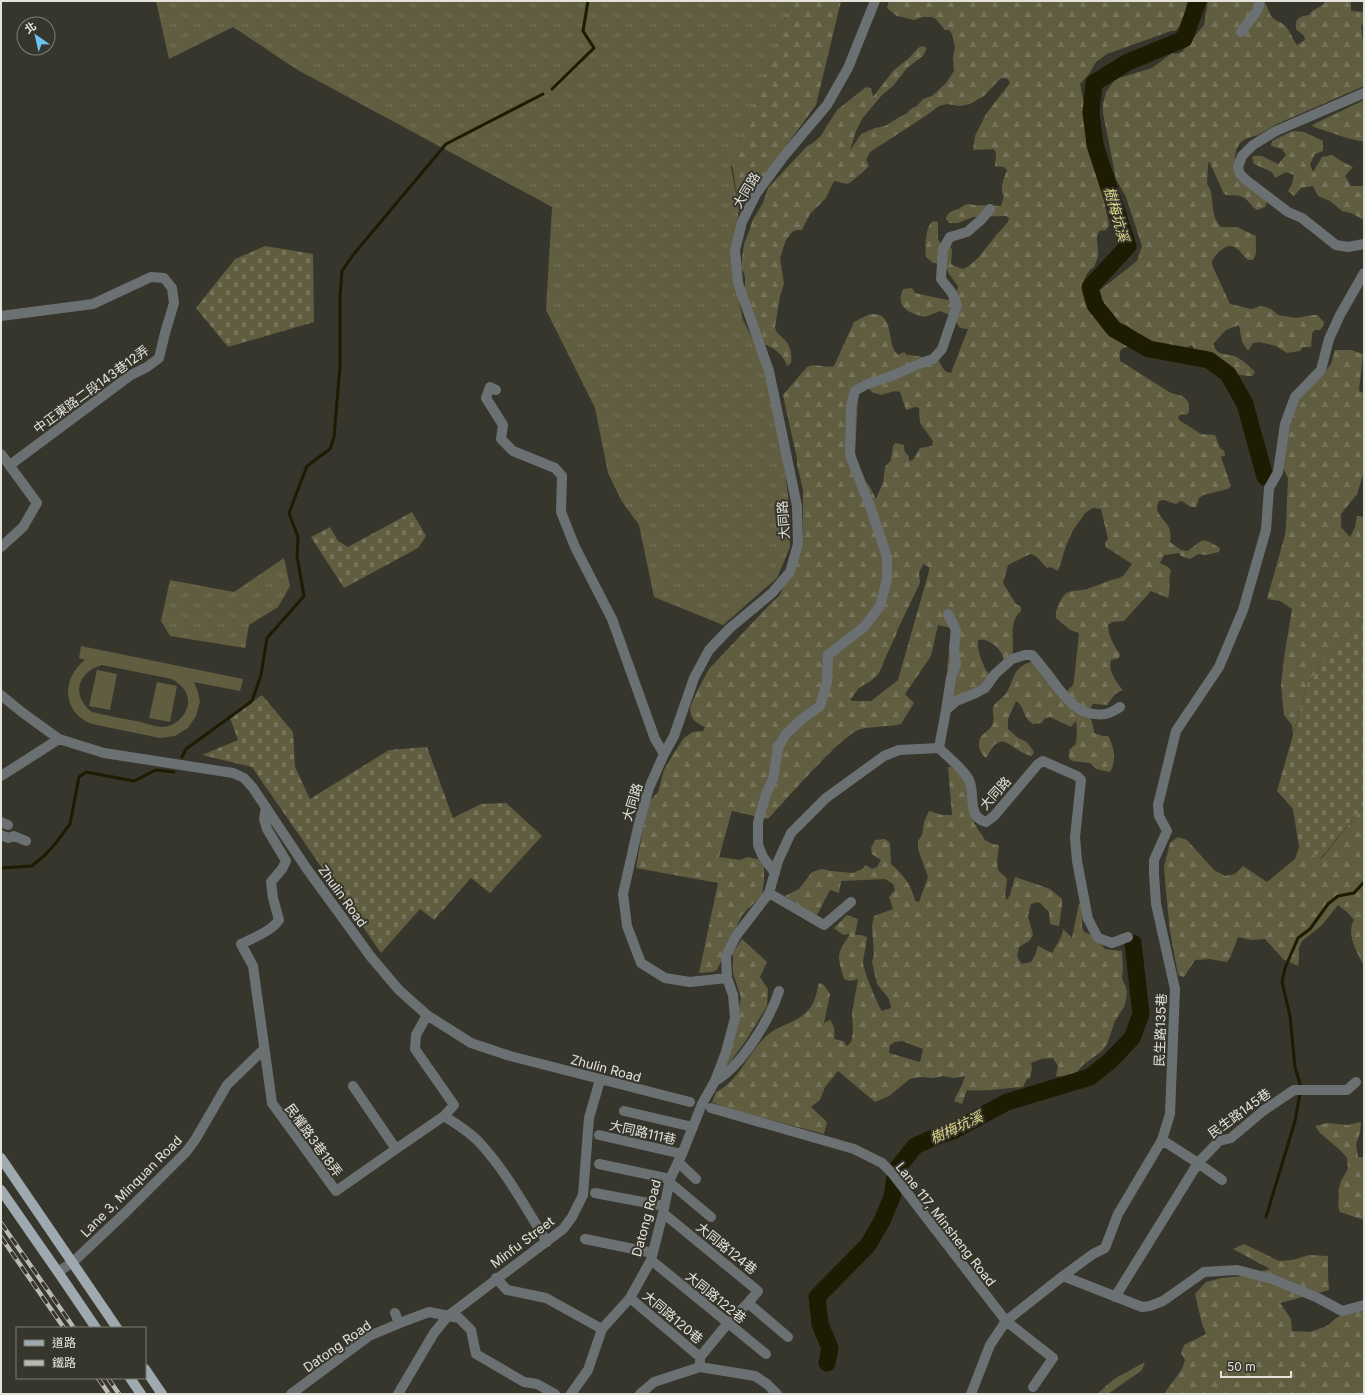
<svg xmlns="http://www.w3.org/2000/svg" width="1365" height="1395" viewBox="0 0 1365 1395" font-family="Inter,'Noto Sans TC',sans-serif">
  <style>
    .grass { fill: url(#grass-tufts) }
    .forest { fill: url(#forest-firs); fill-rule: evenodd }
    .cemetery { fill: url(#cemetery-stones) }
    .garden { fill: #605d41; fill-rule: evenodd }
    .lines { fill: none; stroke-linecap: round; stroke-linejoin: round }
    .stream { stroke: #1d1b02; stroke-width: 3 }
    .river { stroke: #1d1b02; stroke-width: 17 }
    .minor { stroke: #6b7073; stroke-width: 10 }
    .major { stroke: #9fa9b0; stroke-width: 10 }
    .rail-casing { stroke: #b9b8b1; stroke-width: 4.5 }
    .rail { stroke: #37362c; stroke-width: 3; stroke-dasharray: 9; stroke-linecap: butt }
    .labels { text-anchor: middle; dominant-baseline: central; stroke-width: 4; stroke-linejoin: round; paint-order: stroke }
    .street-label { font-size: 13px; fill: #e4e4dd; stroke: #37362c }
    .water-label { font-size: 14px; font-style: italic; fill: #e1d98b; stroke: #37362c }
  </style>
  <defs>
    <pattern id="grass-tufts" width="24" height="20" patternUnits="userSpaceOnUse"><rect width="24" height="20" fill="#605d41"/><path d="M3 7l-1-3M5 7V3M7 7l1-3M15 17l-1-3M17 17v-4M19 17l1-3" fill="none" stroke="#77745c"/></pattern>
    <pattern id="forest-firs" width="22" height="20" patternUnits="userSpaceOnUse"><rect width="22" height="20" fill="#605d41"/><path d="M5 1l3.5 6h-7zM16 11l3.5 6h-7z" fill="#77745c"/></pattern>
    <pattern id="cemetery-stones" width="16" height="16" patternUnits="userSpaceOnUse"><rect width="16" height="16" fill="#605d41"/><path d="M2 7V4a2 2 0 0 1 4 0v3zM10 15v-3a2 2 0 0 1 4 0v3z" fill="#77745c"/></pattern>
  </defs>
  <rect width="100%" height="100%" fill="#37362c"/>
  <path class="grass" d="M156 1H791L731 167 739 210 731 261 743 320 772 378 789 502 790 547 777 578 723 625 654 597 639 525 621 500 608 473 595 408 546 310 552 207 296 69 233 27 169 59Z
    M284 558 290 586 278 607 249 625 245 648 170 636 161 621 170 580 234 592Z"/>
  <path class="forest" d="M791 1H841L816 105 739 210 732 163Z
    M889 1H1187C1185 11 1184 25 1175 31H1171L1107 54 1096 62 1089 74 1080 84 1109 225 1106 230 1099 231C1095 241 1098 242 1098 251 1099 256 1096 262 1094 267 1082 273 1082 291 1085 302L1137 261 1142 246 1126 197 1116 179 1103 113V104L1106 92 1114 81 1119 78 1152 68 1172 53 1177 54 1182 52 1204 25 1208 1H1263C1268 5 1268 12 1272 17 1275 21 1279 21 1283 24 1290 29 1292 39 1297 45L1305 40 1304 36 1296 29C1295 19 1299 16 1309 15 1313 8 1322 8 1326 1H1351V11L1364 12V26L1361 24 1364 51V86L1277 124 1258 135 1245 139 1240 143 1236 150 1234 171 1241 181 1267 202 1265 207 1257 210C1250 206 1248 198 1240 196 1234 194 1230 197 1224 194L1209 161 1208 165 1207 184C1216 195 1208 213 1221 227H1237L1256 236C1255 244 1258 254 1253 260H1248C1243 256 1241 251 1236 248 1227 241 1216 254 1212 261V265L1230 304 1251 309 1261 306 1266 307 1271 309 1278 315 1296 318 1312 315H1317L1324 322 1323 326 1320 330H1315L1312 333 1311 347H1303L1300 351 1287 353 1276 346 1259 342 1253 343 1248 351 1242 342 1239 325 1226 330 1213 344C1218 357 1225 353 1234 356 1242 359 1249 366 1255 372L1252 376C1244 376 1235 374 1227 371 1216 367 1209 356 1196 355L1192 345 1179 351H1170L1153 348 1136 334 1128 326 1124 324 1113 329 1121 333 1123 337 1129 339 1133 342 1131 345C1120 350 1119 347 1120 361L1171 393 1182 396 1186 399 1189 404V412L1186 415 1182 414 1178 416 1179 420 1201 434 1215 435 1220 448 1224 451 1225 455 1221 457 1231 486 1228 489 1203 495 1199 498 1196 507C1190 507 1188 506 1184 502L1180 501 1176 504 1164 500 1159 501C1153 512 1163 518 1168 526 1171 531 1171 537 1170 542L1181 550 1188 551C1204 538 1202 537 1220 548L1219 552 1206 555 1198 554 1190 559 1181 556 1179 553 1164 555 1160 563 1168 567 1171 570C1168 580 1171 589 1168 598L1151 591 1124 621 1112 622 1108 625C1108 634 1114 647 1120 654L1119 658 1111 660C1108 671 1116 682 1123 690L1115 694 1107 705 1093 704C1085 713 1094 722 1094 733L1103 736H1108C1114 746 1117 761 1110 772L1096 769 1090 763 1073 761 1069 759V750L1076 744 1077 730 1076 721 1071 727 1050 717 1044 719 1042 723 1033 724C1021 716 1026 708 1016 701L1008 719V729L1018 738 1027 742 1034 752 1032 756C1020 754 1014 745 1002 741L994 745 986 758C981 754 978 748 979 742 980 733 991 731 993 723 995 718 992 713 993 708 995 701 1004 698 1007 692 1011 685 1012 678 1016 672 1024 661 1038 658 1048 667 1053 671 1062 686 1066 692L1073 685 1074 681 1079 633 1070 630 1056 618C1055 612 1057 609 1059 604 1067 585 1076 594 1090 588 1099 585 1109 580 1119 578L1123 576 1132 564 1106 547 1105 543 1108 539 1101 509 1093 508 1085 513 1072 532 1066 546 1058 571 1051 567 1047 568C1041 563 1038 555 1030 554L1008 565 1003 583 1016 604 1021 607V611C1010 621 1013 635 1013 648 1013 652 1012 657 1011 661L1003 663C1003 661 1003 656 1002 654 997 645 987 638 978 640 977 652 982 662 987 672L991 674 995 680 992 687 977 688 960 694 941 717 946 683 951 628 938 625 931 656 905 694 914 703 901 724C888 727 874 726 861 729 843 733 784 802 768 819L732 811 719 857 740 860 748 857 757 859 764 864V881L762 895 742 915 717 970 712 972 699 973 718 883 636 868 647 804 658 792 664 770 672 756 684 738 693 732 703 731 705 727C697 724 690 719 690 709 691 702 705 676 709 669L772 602 779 596 798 560 803 537V490L797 464V459L783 395 807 367C816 362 825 369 834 366L854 322C859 320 866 315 871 314 893 312 888 338 894 350 895 352 897 353 898 355L904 352 907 355C918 355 927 359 938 360 943 367 943 372 951 373L968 329 960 328 952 316 940 311 925 317C909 313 895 308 903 289L912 288 915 293 947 300C954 297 957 294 958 286L949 274 945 264 933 263 926 257C925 247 925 227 933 221L938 222V240L941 243 950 245 952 250 951 264 954 266 963 269 969 266 978 258 997 234 1008 222 1009 217 1005 216 973 217 958 223H949L946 219C948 211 952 211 958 209 964 206 966 202 973 205L1001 206 1004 196C999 189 1004 178 1007 170L1004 167 995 166 996 153 994 149 973 150 975 136 986 114 1010 83 1008 79 1003 78 1000 79 984 96 970 104 960 106 947 104 939 106 927 115 870 152 866 160 869 166 862 173 848 184 834 181 826 198 810 214 802 230H796L792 232 786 240 780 258 784 284 780 296 775 327C776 333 780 335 784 339 791 346 792 355 791 363L787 366C784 355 773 346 762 344L745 291V276L741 267 744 244 750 229 752 221 763 203 768 188 807 146 811 144 820 137 837 110 866 87 871 88 873 97 893 71 909 58 918 48 922 46 927 48 923 56 907 68 893 86 882 95 862 119 856 131 850 151 861 134 875 128 885 126 901 116 906 114 912 108 917 106 923 99 932 96 946 83 954 71 953 57 955 47 952 34 949 30H945L936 19 932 17H923L914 20 902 17 897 16 887 8ZM869 380V389L872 392 881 395 895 391 900 392 906 410 915 407 919 408 920 423 933 441 932 446 920 448 913 460 909 461V456C905 453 904 451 904 445L895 443 893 446 891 460 885 467 883 483 876 499 870 487 863 479 857 461 855 452 859 382ZM923 564 929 567V571L898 680 871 701H853L850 700 859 688 872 680 879 673 883 664 887 654 896 635 897 631 920 583 919 573Z
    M1364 100V142L1347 138 1314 127 1312 125Z
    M1295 131 1304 132 1323 141V151L1315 154 1310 164 1313 172 1322 157 1332 155 1341 161 1353 167 1345 176 1351 186H1364V220L1351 213 1342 211 1330 201 1318 196 1313 186 1301 188 1294 196 1288 191 1292 184 1294 175 1286 172 1275 178 1272 172 1254 164 1252 156H1262L1278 164 1286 155 1282 149 1271 146 1272 141 1288 133Z
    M1335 350H1351L1363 354 1359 391 1364 393V472L1357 494 1341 514V527L1350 537 1355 527 1357 516 1364 517V621L1362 620 1308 682 1293 734 1292 725 1284 715 1281 685 1284 658 1292 609 1280 601 1267 599 1285 535 1286 525 1288 478 1278 459 1289 403 1321 377 1331 364Z
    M948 767H953L967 783 974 823 985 840 992 844 999 845 997 863 998 870 1007 879 1005 896 1007 900 1010 895 1015 877 1050 889 1062 899V905L1059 926 1050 924 1049 912 1039 902 1031 904 1028 916 1033 935 1029 941 1019 947 1017 957 1022 964 1031 962 1035 955 1038 946 1052 953C1056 945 1063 937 1063 929L1072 938 1079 903 1083 908 1082 927 1084 932 1092 935 1105 949 1122 951 1123 969 1122 978 1127 991 1126 1000 1124 1007 1115 1021 1107 1044 1102 1051 1083 1065 1076 1073 1065 1077 1056 1076 1058 1066 1053 1058 1041 1059 1031 1063 1032 1069 1030 1078 1027 1079 1023 1087C1003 1088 987 1092 967 1090L962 1104 954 1101C957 1093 963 1085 965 1076L954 1078 943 1076 933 1078 920 1077 910 1079 889 1096 875 1102 838 1071 825 1087 820 1100 811 1107 827 1122 824 1134 727 1108 712 1102 716 1092C741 1080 749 1049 770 1033 782 1024 799 1022 809 1009 815 1003 817 991 819 983L824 985 830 994 824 1023 830 1020C835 1027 835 1031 834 1039L843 1041 847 1046 851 1042 853 1032 852 1013 858 979 850 981 844 979C838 957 835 956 849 936V934L843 935 834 928 847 915 858 919 855 935H861L867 937C866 946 864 954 863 962 863 969 878 1006 882 1011L891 1008 889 999 877 984 872 962 874 954 872 926 874 916 893 909 889 897 895 890 893 884 885 879 841 881 839 893 830 890 817 915 812 914 785 896 799 889 812 872 822 869 831 871 853 873 862 869 866 865 872 869 877 867 881 860 872 854 871 848 875 840 885 839 890 843 891 864C903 874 912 886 915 901L919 902 928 877 918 849V841L922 835 924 822 929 811 942 815H952ZM902 1041 923 1049 920 1062 889 1053 890 1045 895 1042Z
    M1364 806 1363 964C1356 950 1346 934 1354 920L1347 912 1338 905 1322 925 1302 941 1299 948V958L1298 966 1283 959 1265 939 1251 940 1238 937 1230 958 1227 962 1209 959 1195 960 1184 977 1178 975 1170 931 1166 892 1164 867 1170 843 1178 837 1187 840 1214 870 1225 876 1235 874 1243 866 1267 882 1295 859 1299 847 1321 859Z
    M742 939 767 962 760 977 768 989 767 1006 747 1039 725 1069 741 998 733 973V953Z
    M1361 1122 1360 1133 1356 1144 1358 1157H1364V1220L1340 1212C1336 1203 1341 1197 1338 1192L1341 1181 1348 1169 1347 1158 1340 1150 1320 1133 1315 1126 1327 1123 1348 1125Z
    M1244 1244 1279 1261 1292 1260 1309 1255 1328 1256V1275L1329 1290 1280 1303 1291 1319 1292 1331 1310 1332 1327 1326 1336 1318 1364 1305V1394H1164L1182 1369 1185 1360 1181 1353 1184 1345 1206 1334 1202 1324 1195 1294 1206 1282 1222 1278 1243 1276 1270 1269 1233 1249Z
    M1145 1362 1142 1370 1108 1394H1097L1114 1379Z"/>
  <path class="cemetery" d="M265 246 313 254 314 322 228 347 196 308 235 259Z
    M412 512 426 536 418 548 344 588 311 537 330 527 338 541 348 547Z
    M1362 620 1364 621V806L1320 859 1299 847 1293 809 1277 791 1308 682Z
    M262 695 293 732 295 767 310 799 389 750 427 747 453 818 481 804 506 803 542 836 490 893 471 878 434 920 420 909 381 953 252 767 202 755 238 740 230 718Z"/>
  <path class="garden" d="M81 646 243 679 240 691 194 682 198 692 200 702 196 716 188 728 175 736 160 738 92 724C62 713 61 678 85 660L79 658ZM102 665 172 679C182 685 189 692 188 704 186 716 175 727 162 727 156 727 148 724 141 722 125 719 109 716 92 712 71 696 77 672 102 665Z
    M97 670 117 674 110 710 89 706Z
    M157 682 177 686 170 722 149 718Z"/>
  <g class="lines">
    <path class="stream" d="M552 89 594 48 583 31 588 1
      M182 757 186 749 252 701 261 675 267 638 304 596 297 556 298 537 289 513 307 466 330 449 334 437 340 366V296L342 271 353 255 446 144 543 94
      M1 868 32 866 44 856 55 844 70 824 79 777 86 772 134 781 156 770 174 772
      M1301 1087 1295 1067 1290 1016 1282 982 1285 968 1298 938 1310 929 1328 904 1338 896 1354 893 1364 882
      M1266 1217 1295 1121 1300 1093"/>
    <path class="river" d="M1198 1 1184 39 1128 62 1094 83 1091 112 1095 145 1128 246 1090 287 1095 305 1114 329 1149 349 1209 360 1228 374 1245 404 1265 477
      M827 1363 830 1348 820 1324 817 1297 868 1245 882 1221 892 1197 896 1170 915 1146 935 1137 953 1131 1007 1102 1090 1077 1110 1061 1132 1038 1141 1014 1133 943"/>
    <path class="minor" d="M1241 32 1257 11 1260 1
      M1364 93 1276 131 1253 145 1242 156 1238 167 1240 174 1246 180 1288 212 1302 218 1336 245 1348 247 1364 244
      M1 316 93 304 151 277 164 278 172 288 174 303 165 333 159 358 147 367 131 375 10 465
      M496 390 490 387 486 398 503 425 501 439 513 451 555 468 562 476 561 512 575 547 612 619 655 739 664 754
      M1 454 37 503 23 527 1 547
      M1 695 23 713 59 739 104 753 233 773 244 778 253 788 307 869 371 957 399 990 427 1015 471 1043 510 1056 690 1102
      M946 710 951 678 956 665 954 648 956 630 948 614
      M939 748 946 710 956 701 976 693 985 688 995 674 1012 659 1025 655H1032C1046 670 1065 702 1081 710 1088 714 1102 716 1109 713 1113 712 1116 709 1120 707
      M1 776 59 739
      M266 807 264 819 267 829 286 861 282 869 271 882 273 898 279 920C270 932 255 937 241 944L253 966 272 1103 336 1191 396 1149 353 1086
      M1 822 8 825
      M1 835 8 838 14 836 26 841
      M775 873 763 857 758 845V822L766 794 773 779 778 748 786 734 802 719 820 706 827 682 828 655 864 627 880 606 887 579V557L871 509 850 455 851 406 855 391 865 385 894 375 919 364 933 359 942 349 957 305 952 293 941 279 943 249 950 237 967 232 981 220 990 209
      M769 893 824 925 851 902
      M727 978 690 982 665 978 641 963 627 926 623 894 639 823 649 788 664 754 674 736 694 678 709 650 730 628 772 593 790 572 798 544 797 506 769 371 738 283 735 250 742 222 756 194 784 156 827 105 848 68 875 1
      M715 1081C741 1067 770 1019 779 991
      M711 1108 854 1149 882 1163 892 1173 1006 1321 1053 1358 1033 1387
      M624 1111 693 1127
      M444 1116C455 1123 467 1130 477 1140 505 1169 525 1207 547 1242
      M599 1135 682 1154
      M1162 1140 1198 1163 1222 1180
      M396 1149 444 1116 454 1105 415 1049 416 1035 427 1015
      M678 1162 696 1179
      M599 1164 670 1179
      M669 1182 711 1217
      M595 1193 664 1206
      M663 1213 758 1291 748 1303 788 1337
      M585 1239 653 1253
      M651 1260 766 1354
      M58 1272 73 1262 126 1212 186 1152 195 1140 227 1085 264 1049
      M1063 1276 1093 1254 1105 1248 1118 1214 1162 1140 1170 1114 1175 989 1156 904 1154 874V860L1167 831 1159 816 1158 805 1176 731 1219 667 1243 610 1266 530 1269 488 1278 472 1285 424 1295 397 1321 370 1329 339 1340 315 1364 273
      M496 1278 507 1290 546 1298 602 1329
      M1115 1297 1198 1163 1219 1141 1231 1138 1263 1111 1294 1090H1347L1356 1082
      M630 1298 700 1357
      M395 1313 399 1323
      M700 1363V1357L728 1323 748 1303
      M291 1394 369 1336 405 1321 429 1312 459 1318 471 1330 476 1354 524 1382 537 1384 555 1394
      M398 1394 434 1333 448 1316 563 1229 572 1217 583 1195 589 1118 600 1080
      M571 1394 588 1370 602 1329 630 1298 651 1260 663 1213 670 1179 682 1154 702 1104 715 1081 726 1052 735 1018 733 995 727 978 726 956 736 936 769 893 778 861 791 833 826 798 884 756 899 750 939 748C949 758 961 767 968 778 977 792 965 816 986 822L994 816 1038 764 1043 761 1077 776 1081 780 1075 837 1077 861 1088 919 1098 938 1112 943 1128 937
      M640 1394 654 1382 700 1367 755 1376 767 1384 777 1394
      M971 1394 990 1345 1006 1321 1063 1276 1142 1307 1150 1306 1163 1301 1204 1272 1237 1270 1272 1279 1318 1298 1342 1311 1364 1305"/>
    <path class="major" d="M1 1158 117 1328
      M1 1190 58 1272 96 1328
      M145 1369 162 1394
      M130 1378 141 1394"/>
    <defs>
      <path id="rail" d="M1 1223 74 1328
        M1 1237 64 1328
        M98 1378 109 1394
        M108 1378 119 1394"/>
    </defs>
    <use href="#rail" class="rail-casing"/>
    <use href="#rail" class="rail"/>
  </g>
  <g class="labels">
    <g class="street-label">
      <text transform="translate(746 190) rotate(-59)">大同路</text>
      <text transform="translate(91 389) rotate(-36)">中正東路二段143巷12弄</text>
      <text transform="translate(783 520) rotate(-94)">大同路</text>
      <text transform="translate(995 793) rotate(-48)">大同路</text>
      <text transform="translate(632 802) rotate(-73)">大同路</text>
      <text transform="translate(343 896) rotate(54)">Zhulin Road</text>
      <text transform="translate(1160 1030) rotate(-88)">民生路135巷</text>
      <text transform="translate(606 1068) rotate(15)">Zhulin Road</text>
      <text transform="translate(1239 1113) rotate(-36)">民生路145巷</text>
      <text transform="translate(643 1132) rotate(13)">大同路111巷</text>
      <text transform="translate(314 1140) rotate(54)">民權路3巷18弄</text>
      <text transform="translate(131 1186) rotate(-45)">Lane 3, Minquan Road</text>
      <text transform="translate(646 1218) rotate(-75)">Datong Road</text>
      <text transform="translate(946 1224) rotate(52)">Lane 117, Minsheng Road</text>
      <text transform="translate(522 1242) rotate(-37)">Minfu Street</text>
      <text transform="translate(727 1248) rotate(39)">大同路124巷</text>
      <text transform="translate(716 1297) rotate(39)">大同路122巷</text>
      <text transform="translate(673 1317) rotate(40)">大同路120巷</text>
      <text transform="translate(337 1346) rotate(-35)">Datong Road</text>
    </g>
    <g class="water-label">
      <text transform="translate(1117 214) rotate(74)">樹梅坑溪</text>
      <text transform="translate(956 1127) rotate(-25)">樹梅坑溪</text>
    </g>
  </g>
  <rect width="1365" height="1395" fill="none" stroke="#e4e4dd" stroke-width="4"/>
  <rect x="16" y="1327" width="130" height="52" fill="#37362c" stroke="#7c7c73"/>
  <rect x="24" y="1340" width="20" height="6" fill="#9fa9b0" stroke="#7c7c73"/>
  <text x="52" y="1347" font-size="12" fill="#e4e4dd">道路</text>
  <rect x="24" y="1360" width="20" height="6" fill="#b9b8b1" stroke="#7c7c73"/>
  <text x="52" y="1367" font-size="12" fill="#e4e4dd">鐵路</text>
  <g transform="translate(36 36) rotate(326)"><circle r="19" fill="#37362c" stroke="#7c7c73"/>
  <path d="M0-3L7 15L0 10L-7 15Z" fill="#6ac3f1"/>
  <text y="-6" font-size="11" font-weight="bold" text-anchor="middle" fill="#e4e4dd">北</text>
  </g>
  <path d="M1221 1371v6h70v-6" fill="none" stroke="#e4e4dd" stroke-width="2"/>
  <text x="1227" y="1371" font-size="12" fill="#e4e4dd" stroke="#37362c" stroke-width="3" paint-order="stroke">50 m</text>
</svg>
